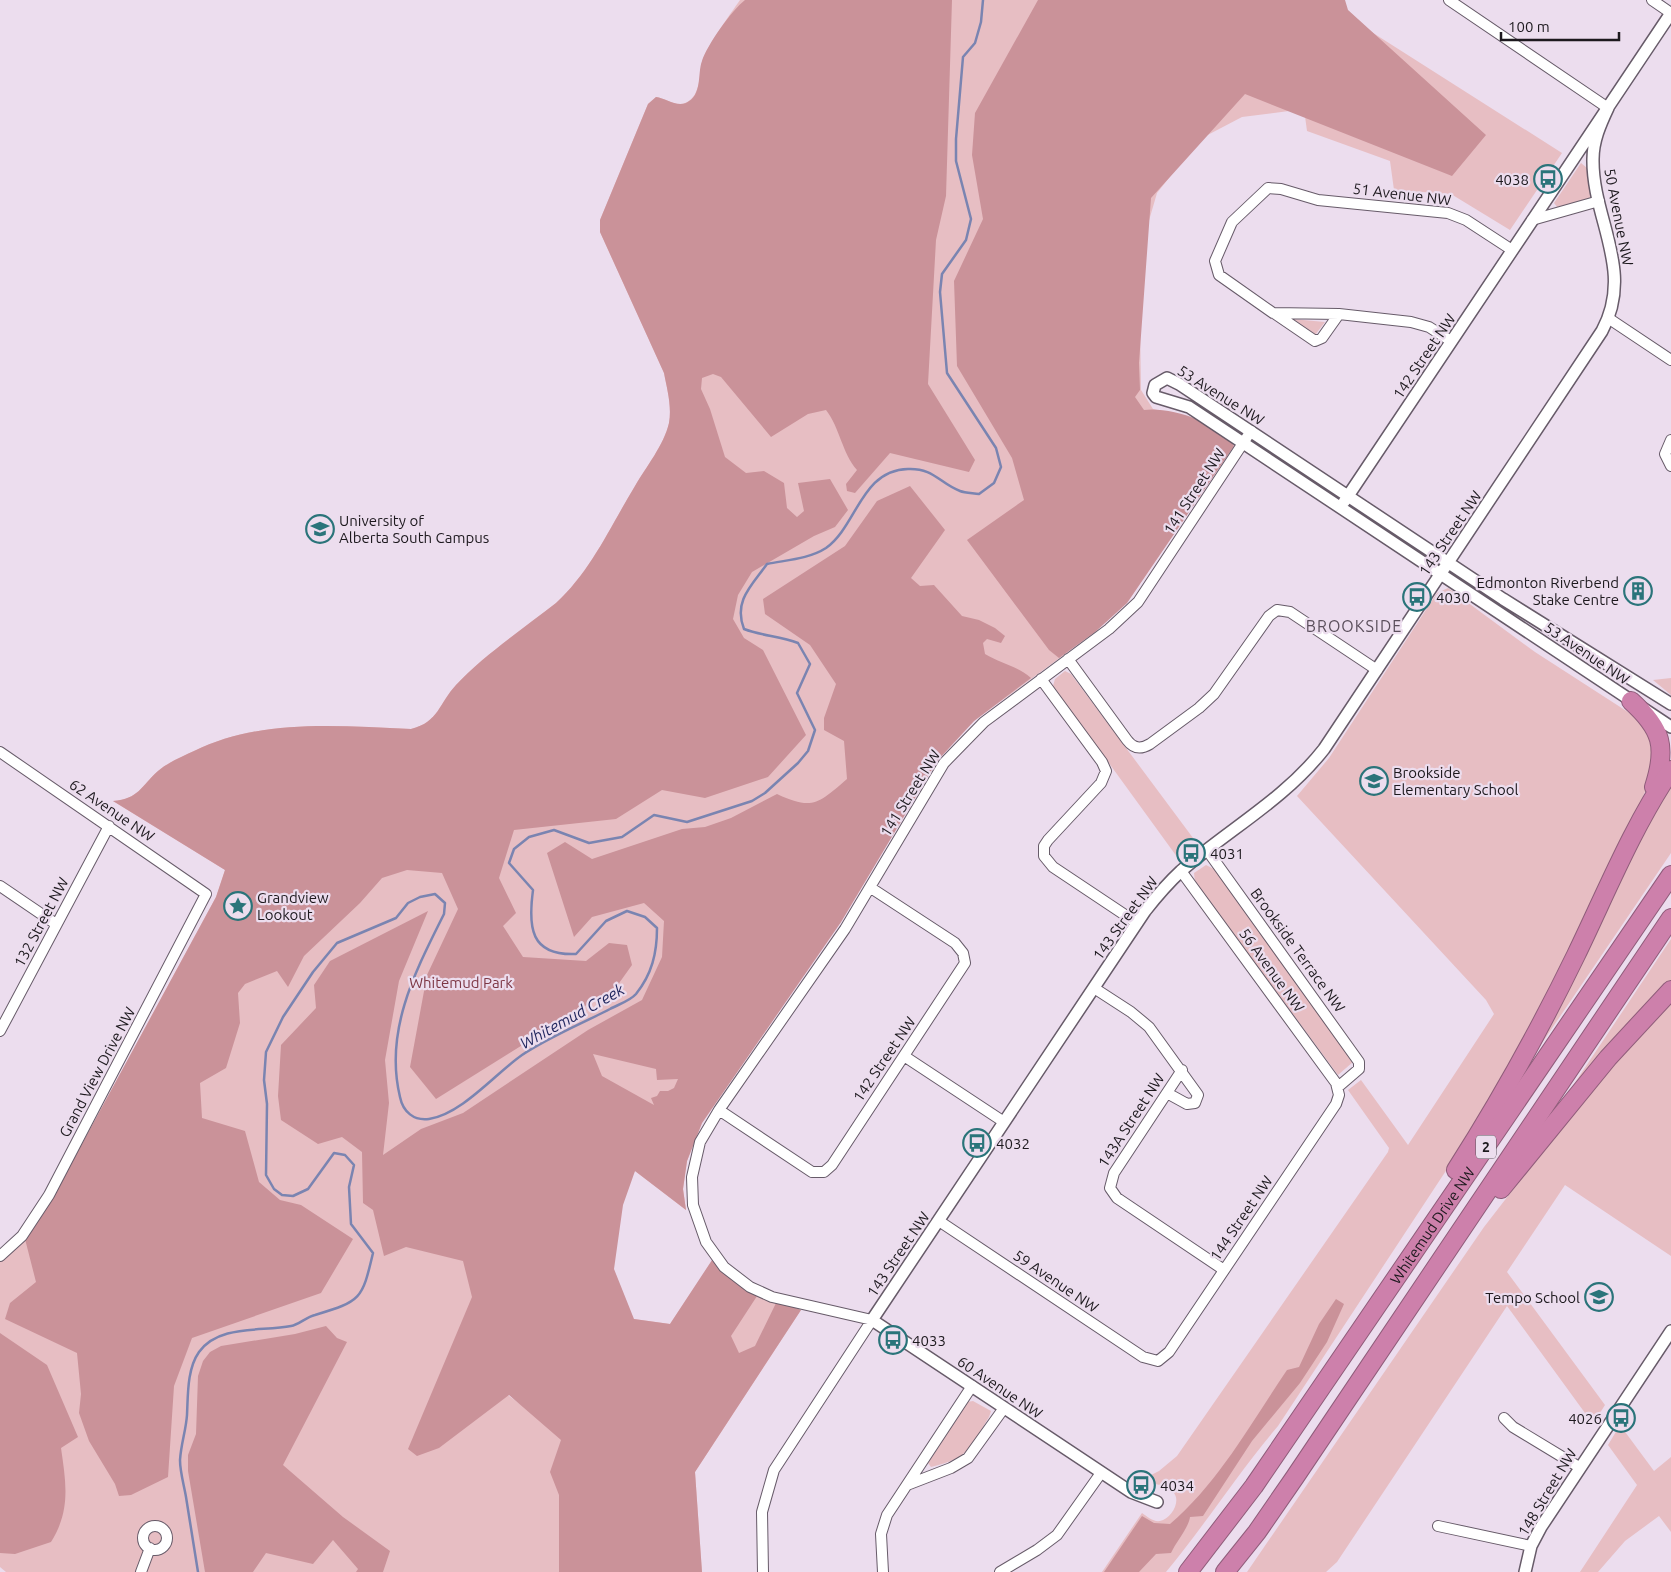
<svg xmlns="http://www.w3.org/2000/svg" width="1671" height="1572" viewBox="0 0 1671 1572" font-family="Ubuntu,sans-serif">
  <style>
    .green { fill: #e7bec3 }
    .forest { fill: #ca9299; fill-rule: evenodd }
    .lines { fill: none; stroke-linecap: round; stroke-linejoin: round }
    .stream { stroke: #7a84b1; stroke-width: 2.5 }
    .minor-casing { stroke: #675b69; stroke-width: 12 }
    .tertiary-casing { stroke: #675b69; stroke-width: 14 }
    .motorway-casing { stroke: #8f5c7a; stroke-width: 20 }
    .minor { stroke: #fff; stroke-width: 10 }
    .tertiary { stroke: #fff; stroke-width: 11 }
    .motorway { stroke: #cd80ab; stroke-width: 18 }
    .labels { text-anchor: middle; dominant-baseline: central; stroke-width: 4.5; stroke-linejoin: round; paint-order: stroke }
    .shield { fill: #ecddee; stroke: #5b545c; stroke-width: 1 }
    .shield-label { font-size: 14px; font-weight: bold; fill: #1d191e }
    .poi-label { font-size: 15px; fill: #1d191e; stroke: #ecddee; text-anchor: start }
    .street-label { font-size: 15px; fill: #1d191e; stroke: #ecddee }
    .park-label { font-size: 15px; fill: #7d3644; stroke: #ecddee }
    .neighbourhood-label { font-size: 16px; letter-spacing: 1px; fill: #5b4f5c; stroke: #ecddee }
    .water-label { font-size: 16px; font-style: italic; fill: #1f255d; stroke: #ecddee }
  </style>
  <rect width="100%" height="100%" fill="#ecddee"/>
  <path class="green" d="M740 0H1341L1342 5 1370 31 1562 153 1510 230 1451 194 1394 190 1390 161 1307 131 1304 109 1242 117 1200 139 1157 193 1139 255 1141 390 1153 409 1200 420 1234 446 1127 603 1095 632 974 721 937 761 841 922 702 1123 687 1161 683 1189 686 1210 635 1171 505 1393 566 1437 634 1319 670 1324 710 1264 744 1287 801 1310 695 1472 702 1572H6L0 1567V1256L25 1239 50 1203 216 897 225 870 113 801C139 799 141 786 158 771 167 763 183 756 194 751 262 718 338 726 411 729 439 722 439 703 456 685 485 654 523 629 556 603 591 571 610 527 635 486 646 467 664 445 669 423 672 406 667 389 664 373L600 232V220L648 104 656 97C665 98 676 107 685 103 701 97 699 75 702 62 705 49 731 13 740 0Z
    M1581 163 1587 168 1591 195 1589 199 1558 208 1554 203Z
    M1292 319 1325 322 1315 335Z
    M1256 443 1263 445 1338 495 1330 494Z
    M1354 506 1433 559V561L1359 514Z
    M1448 588 1535 652 1631 714 1651 737 1655 770 1587 918 1533 1028 1480 1119 1278 1426C1238 1473 1205 1525 1166 1572H1102L1142 1513C1148 1517 1153 1522 1160 1521 1171 1519 1181 1502 1174 1493 1167 1484 1151 1484 1141 1480L1159 1471 1177 1456 1388 1152 1389 1148 1348 1090 1361 1080 1408 1145 1494 1014 1486 1000 1297 796 1329 758 1437 593Z
    M1065 671 1071 674 1199 846 1180 861 1053 686 1055 679Z
    M1671 678V695L1653 680Z
    M1671 780V853L1523 1071Z
    M1206 865 1214 869 1353 1062 1338 1075 1195 882 1194 873Z
    M1671 939V982L1573 1093 1570 1090Z
    M1671 998V1256L1565 1185 1507 1272 1605 1405 1593 1424 1507 1306 1337 1562 1326 1572H1247L1484 1227 1596 1082Z
    M973 1401 991 1411 989 1417C970 1448 969 1458 931 1467L928 1463 967 1402Z
    M1620 1425 1654 1471 1671 1457V1532L1659 1516 1625 1541 1598 1572H1580L1637 1485 1608 1445Z"/>
  <path class="forest" d="M745 0H952L946 196 936 240 928 384 975 460 969 472 890 453 855 493 847 491 846 484 857 470C842 453 840 428 826 410L808 414 771 437 721 377 713 374 702 378 701 389 710 409 725 457 746 473 764 471 784 483 787 508 797 517 804 511 798 483 830 479 848 510 835 527 814 536 752 572 738 595 733 619 744 638 763 650 806 735 768 777 705 798 662 790 616 819 514 830 499 878 516 913 503 926 523 957 586 961 609 943 627 945 632 965 617 986 436 1099 410 1067 427 975 458 909 442 873 407 870 382 878 360 903 304 956 288 987 277 971 245 984 238 993 240 1023 226 1068 200 1083 202 1118 245 1131 259 1182 280 1200 301 1205 353 1239 321 1293 192 1338 174 1386 168 1477 131 1495 119 1496 115 1484 89 1441 79 1413 81 1394 77 1353 5 1319 10 1303 36 1282 25 1239 50 1203 216 897 225 870 113 801C139 799 141 786 158 771 167 763 183 756 194 751 262 718 338 726 411 729 439 722 439 703 456 685 485 654 523 629 556 603 591 571 610 527 635 486 646 467 664 445 669 423 672 406 667 389 664 373L600 232V220L648 104 656 97C665 98 676 107 686 103 703 95 697 74 702 61 707 45 732 10 745 0Z
    M1038 0H1345L1348 10 1486 135 1452 176 1245 94 1151 198 1139 363 1140 390 1135 397 1144 410C1168 406 1223 423 1234 446L1127 603 1095 632 1059 658 1049 650 967 540 1024 500 1012 458 957 366 954 281 983 219 972 155 975 113Z
    M910 486 945 530 911 578 920 586 934 585 962 616 979 620 995 628 1005 636 1001 643 987 639 983 643 985 654C1000 663 1017 666 1031 678L974 721 937 761 841 922 702 1123 687 1161 683 1189 686 1210 635 1171 623 1205 614 1269 634 1319 670 1324 712 1260 731 1278 759 1293 731 1336 739 1353 755 1346 777 1301 801 1310 695 1472 702 1572H559V1495L550 1472 561 1440 509 1395 439 1448 417 1456 408 1449 472 1297 463 1261 406 1247 384 1256 373 1210 363 1203 362 1152 342 1137 318 1144 281 1120 278 1096 281 1045 316 1008 314 985 330 961 428 911 399 981 385 1060 389 1103 383 1155 421 1129 463 1113 588 1030 642 1000 662 957 664 921 644 903 592 917 574 937 547 853 565 842 592 859 682 829 705 827 731 818 777 794C813 811 819 803 847 779L844 741 824 730V718L836 684 810 645 765 614 763 599 845 546 877 501ZM593 1054 656 1069 657 1080 678 1079 674 1088 668 1091H660L657 1096 651 1098 654 1105 602 1076Z
    M1336 1299 1344 1304 1327 1342 1300 1383 1252 1441 1203 1516 1190 1517C1189 1527 1176 1542 1171 1553L1156 1554 1139 1572H1104L1142 1516 1154 1523 1170 1524C1219 1482 1251 1423 1287 1370L1299 1367 1319 1324Z
    M326 1326 337 1338 347 1342 283 1465 343 1517 390 1551 383 1572H356L358 1569 333 1540 313 1564 266 1553 253 1572H205L188 1471V1455L196 1434 198 1376 203 1361 210 1352 221 1346 295 1334Z
    M0 1333 47 1365 78 1437 61 1448C66 1483 71 1510 51 1542L15 1554 0 1553Z"/>
  <g class="lines">
    <path class="stream" d="M198 1572C194 1547 190 1522 186 1497 184 1485 180 1472 180 1460 181 1444 186 1430 187 1415 188 1395 187 1369 199 1352 219 1324 262 1332 291 1326 299 1325 306 1317 315 1315 361 1301 362 1300 373 1253L351 1224 349 1187 354 1165 345 1155 334 1153 308 1189 293 1196 282 1195 274 1189 266 1175 267 1104 264 1080 266 1052 283 1017 313 972 337 943 396 918 408 903 420 897 435 894 445 903 444 914C415 972 384 1031 400 1097 403 1112 414 1121 429 1119 462 1114 496 1073 522 1055 549 1037 581 1024 610 1009 617 1005 630 1001 636 994 652 974 657 953 657 928L645 917 627 911 606 921 576 954C530 956 528 927 533 890L509 863 514 849 529 837 554 830 589 843 622 837 654 815 687 822 752 801 765 793 798 763 808 751 815 730 797 693 810 664 798 643C780 636 762 636 744 629 733 601 752 585 767 564 786 560 809 559 826 548 857 526 861 470 908 469 934 468 939 483 960 491 965 493 973 493 979 494L994 483 1001 467 996 448 947 373 940 292 942 274 966 240 971 219 956 161V139L963 57 975 43 981 22 983 0"/>
    <defs>
      <path id="minor" d="M1449 0 1608 108
        M1652 0 1671 13
        M1532 220 1599 201
        M1274 313 1315 341 1322 338 1339 314
        M1608 318 1671 360
        M1451 341 1429 327 1411 322 1339 314 1273 313 1219 275 1215 261 1232 222 1268 188 1281 189 1318 200 1448 213 1466 220 1512 250
        M1671 440 1665 454 1671 466
        M1068 659 1127 740C1133 748 1140 750 1150 744L1199 708 1214 694 1269 616 1277 610 1290 612 1377 670
        M1041 679 1102 762 1106 771 1101 783 1048 840 1044 846V856L1053 867 1137 923
        M0 752 206 894 49 1195 22 1236 0 1256
        M1207 850 1359 1062V1069L1338 1087
        M0 886 56 924
        M1094 988 1131 1012 1149 1027 1198 1095 1195 1103 1187 1104 1167 1093
        M0 1031 109 826
        M904 1056 1004 1122
        M1182 1070 1114 1173 1110 1188 1117 1198 1224 1270
        M719 1110 812 1172H824L832 1165 965 963 963 953 955 943 871 888
        M939 1221 1143 1357 1158 1361 1169 1352 1336 1104 1339 1095 1336 1083 1181 871
        M1504 1418 1513 1427 1579 1467
        M907 1485 951 1468 968 1458 1004 1408
        M1438 1526 1531 1546
        M143 1538a12 12 0 1 1 24 0a12 12 0 1 1-24 0Z
        M141 1572 150 1548
        M763 1572 762 1512 774 1470 872 1320 772 1297 750 1287 724 1267 706 1242 693 1205 692 1177 700 1142 719 1110 845 929 944 763 984 722 1109 629 1138 602 1251 431
        M883 1572 881 1534 887 1515 972 1386
        M1000 1572 1037 1550 1057 1535 1101 1473"/>
      <path id="tertiary" d="M1344 502 1671 13
        M1671 704 1503 599 1179 384 1167 378 1155 385 1153 393 1156 397 1189 407 1671 727
        M1157 1502 1131 1492 872 1320 1145 911C1156 897 1168 883 1181 871 1229 829 1284 800 1324 749L1602 331C1635 270 1592 219 1593 159 1593 141 1600 125 1608 108
        M1525 1572 1531 1546 1541 1527 1671 1331"/>
      <g id="motorway">
        <path d="M1631 701C1662 729 1667 747 1654 787"/>
        <path d="M1456 1170C1500 1101 1540 1029 1576 955 1606 893 1632 828 1671 770"/>
        <path d="M1501 1189 1608 1058 1671 990"/>
        <path id="s1" d="M1188 1572 1254 1486 1671 875"/>
        <path d="M1225 1572 1257 1532 1295 1477 1671 918"/>
      </g>
    </defs>
    <use href="#minor" class="minor-casing"/>
    <use href="#tertiary" class="tertiary-casing"/>
    <use href="#motorway" class="motorway-casing"/>
    <use href="#minor" class="minor"/>
    <use href="#tertiary" class="tertiary"/>
    <use href="#motorway" class="motorway"/>
  </g>
  <defs>
    <symbol id="bus-ring" viewBox="-11 -11 22 22"><circle r="9.5" fill="#ecddee" stroke="#2a747a" stroke-width="1.5"/><path d="M-5-6H5V4H4V6H2V4H-2V6H-4V4H-5ZM-3.5-4V0h7V-4ZM-3.5 1.2v1.5H-2V1.2ZM2 1.2v1.5H3.5V1.2Z" fill="#2a747a"/></symbol>
    <symbol id="university-ring" viewBox="-11 -11 22 22"><circle r="9.5" fill="#ecddee" stroke="#2a747a" stroke-width="1.5"/><path d="M0-5L7-2L0 1L-7-2ZM-4 1L0 2.5L4 1V4Q0 6-4 4Z" fill="#2a747a"/></symbol>
    <symbol id="building-ring" viewBox="-11 -11 22 22"><circle r="9.5" fill="#ecddee" stroke="#2a747a" stroke-width="1.5"/><path d="M-4-6H4V6H1V3H-1V6H-4ZM-2.5-4.3h1.7v1.8h-1.7ZM.8-4.3h1.7v1.8H.8ZM-2.5-1h1.7V.8h-1.7ZM.8-1h1.7V.8H.8Z" fill="#2a747a"/></symbol>
    <symbol id="school-ring" viewBox="-11 -11 22 22"><circle r="9.5" fill="#ecddee" stroke="#2a747a" stroke-width="1.5"/><path d="M0-5L7-2L0 1L-7-2ZM-4 1L0 2.5L4 1V4Q0 6-4 4Z" fill="#2a747a"/></symbol>
    <symbol id="sight-ring" viewBox="-11 -11 22 22"><circle r="9.5" fill="#ecddee" stroke="#2a747a" stroke-width="1.5"/><path d="M0-6L1.8-2.2L6-1.7L2.9 1.2L3.7 5.4L0 3.3L-3.7 5.4L-2.9 1.2L-6-1.7L-1.8-2.2Z" fill="#2a747a"/></symbol>
  </defs>
  <g fill-rule="evenodd">
    <use href="#bus-ring" x="1532" y="163" width="32" height="32"/>
    <use href="#university-ring" x="304" y="513" width="32" height="32"/>
    <use href="#building-ring" x="1622" y="575" width="32" height="32"/>
    <use href="#bus-ring" x="1401" y="581" width="32" height="32"/>
    <use href="#school-ring" x="1358" y="765" width="32" height="32"/>
    <use href="#bus-ring" x="1175" y="837" width="32" height="32"/>
    <use href="#sight-ring" x="222" y="890" width="32" height="32"/>
    <use href="#bus-ring" x="961" y="1127" width="32" height="32"/>
    <use href="#school-ring" x="1583" y="1281" width="32" height="32"/>
    <use href="#bus-ring" x="877" y="1324" width="32" height="32"/>
    <use href="#bus-ring" x="1605" y="1402" width="32" height="32"/>
    <use href="#bus-ring" x="1125" y="1469" width="32" height="32"/>
  </g>
  <g class="labels">
    <rect class="shield" x="1476" y="1135.5" width="20" height="23" rx="4"/>
    <g class="shield-label">
      <text x="1486" y="1147">2</text>
    </g>
    <g class="poi-label">
      <text x="1529" y="179" text-anchor="end">4038</text>
      <text x="339" y="520">University of<tspan x="339" dy="17">Alberta South Campus</tspan></text>
      <text x="1619" y="582" text-anchor="end">Edmonton Riverbend<tspan x="1619" dy="17">Stake Centre</tspan></text>
      <text x="1436" y="597">4030</text>
      <text x="1393" y="772">Brookside<tspan x="1393" dy="17">Elementary School</tspan></text>
      <text x="1210" y="853">4031</text>
      <text x="257" y="897">Grandview<tspan x="257" dy="17">Lookout</tspan></text>
      <text x="996" y="1143">4032</text>
      <text x="1580" y="1297" text-anchor="end">Tempo School</text>
      <text x="912" y="1340">4033</text>
      <text x="1602" y="1418" text-anchor="end">4026</text>
      <text x="1160" y="1485">4034</text>
    </g>
    <g class="street-label">
      <text transform="translate(1402 194) rotate(7)">51 Avenue NW</text>
      <text transform="translate(1619 217) rotate(79)">50 Avenue NW</text>
      <text transform="translate(1424 356) rotate(-56)">142 Street NW</text>
      <text transform="translate(1221 395) rotate(32)">53 Avenue NW</text>
      <text transform="translate(1194 491) rotate(-57)">141 Street NW</text>
      <text transform="translate(1450 533) rotate(-56)">143 Street NW</text>
      <text transform="translate(1587 653) rotate(34)">53 Avenue NW</text>
      <text transform="translate(910 793) rotate(-58)">141 Street NW</text>
      <text transform="translate(112 810) rotate(34)">62 Avenue NW</text>
      <text transform="translate(1125 918) rotate(-54)">143 Street NW</text>
      <text transform="translate(41 922) rotate(-62)">132 Street NW</text>
      <text transform="translate(1298 950) rotate(54)">Brookside Terrace NW</text>
      <text transform="translate(1272 970) rotate(54)">56 Avenue NW</text>
      <text transform="translate(884 1059) rotate(-56)">142 Street NW</text>
      <text transform="translate(97 1072) rotate(-62)">Grand View Drive NW</text>
      <text transform="translate(1131 1120) rotate(-57)">143A Street NW</text>
      <text transform="translate(1241 1218) rotate(-56)">144 Street NW</text>
      <text stroke="none"><textPath href="#s1" startOffset="424">Whitemud Drive NW</textPath></text>
      <text transform="translate(898 1254) rotate(-56)">143 Street NW</text>
      <text transform="translate(1056 1281) rotate(34)">59 Avenue NW</text>
      <text transform="translate(1000 1387) rotate(34)">60 Avenue NW</text>
      <text transform="translate(1547 1492) rotate(-59)">148 Street NW</text>
    </g>
    <g class="park-label">
      <text x="461" y="982">Whitemud Park</text>
    </g>
    <g class="neighbourhood-label">
      <text x="1354" y="626">BROOKSIDE</text>
    </g>
    <g class="water-label">
      <text transform="translate(572 1016) rotate(-29)">Whitemud Creek</text>
    </g>
  </g>
  <path d="M1501 32v8h118v-8" fill="none" stroke="#1d191e" stroke-width="2.5"/>
  <text x="1508" y="32" font-size="15" fill="#1d191e" stroke="#ecddee" stroke-width="4" paint-order="stroke">100 m</text>
</svg>
